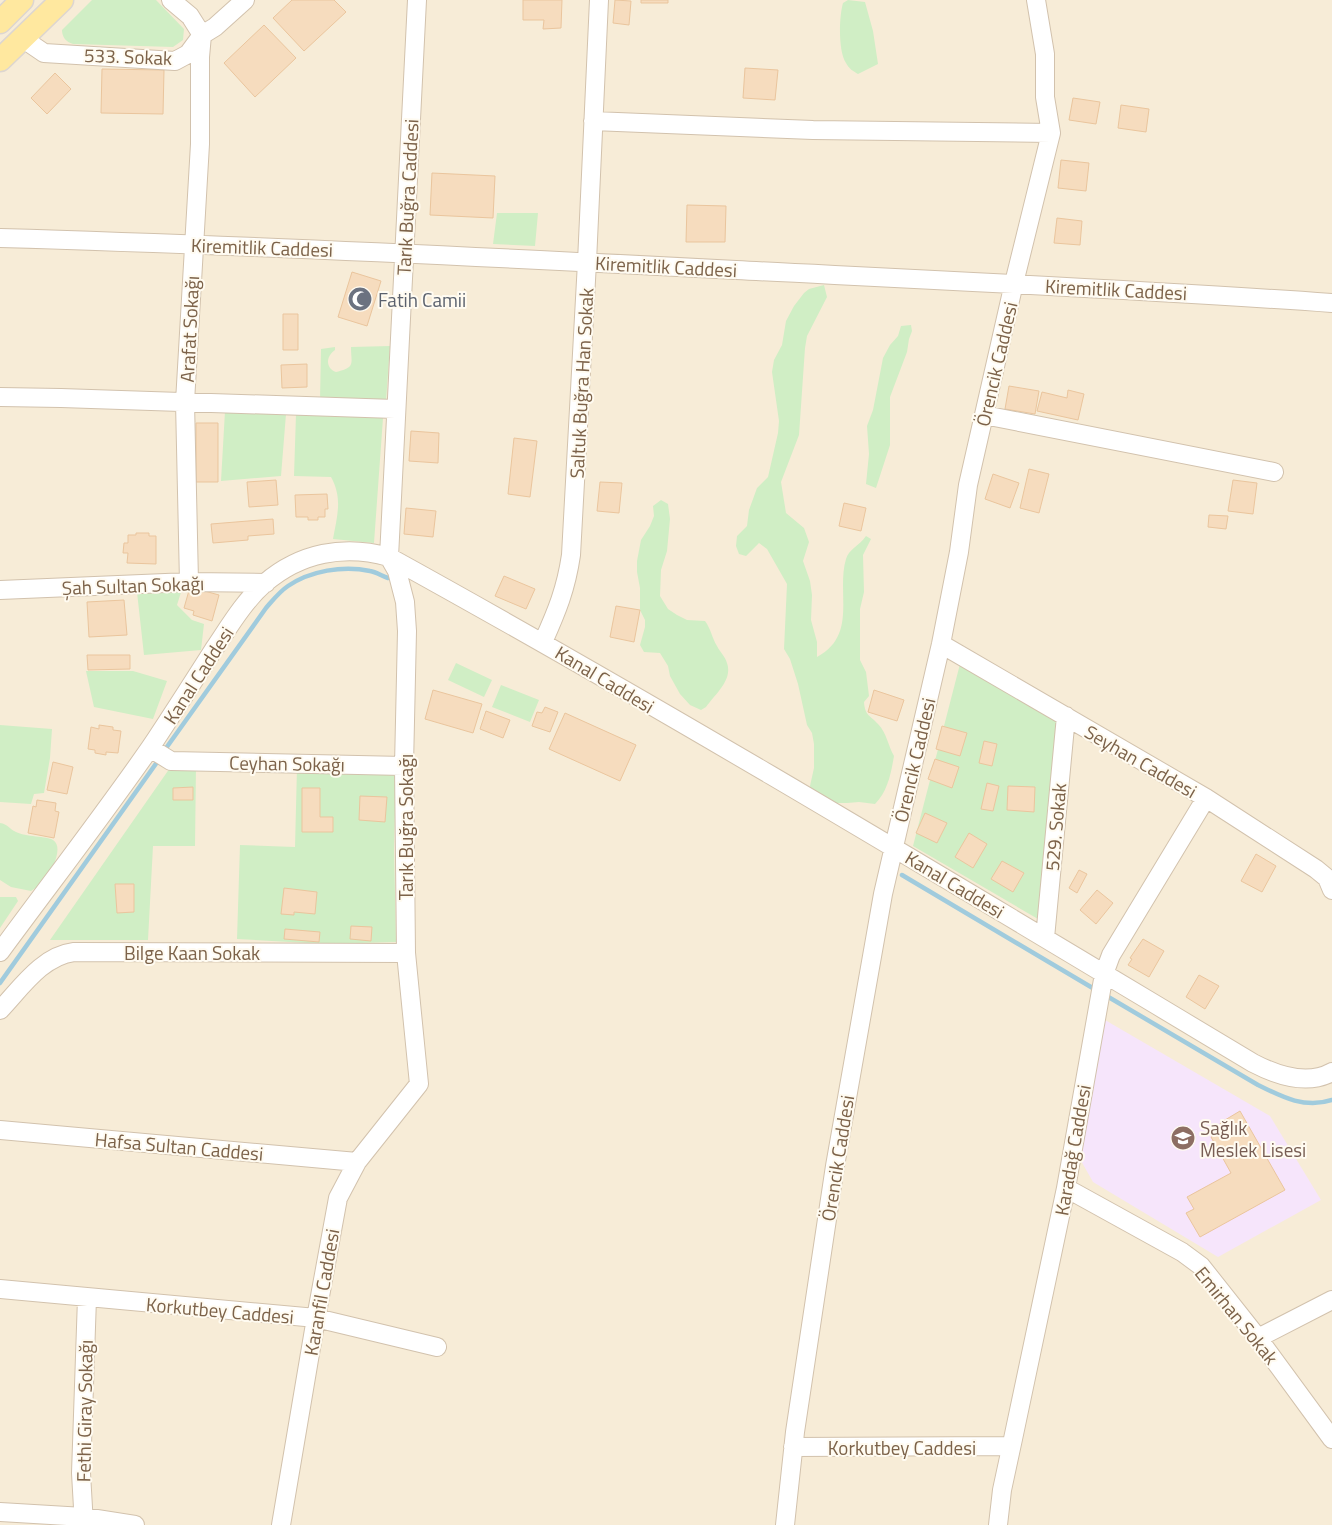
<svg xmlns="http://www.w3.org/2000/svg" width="1332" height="1525" viewBox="0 0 1332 1525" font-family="'Titillium Web',sans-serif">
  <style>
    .residential { fill: #f7ecd7 }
    .education { fill: #f6e5fb }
    .green { fill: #d0eec5 }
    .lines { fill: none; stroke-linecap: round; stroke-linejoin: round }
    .stream { stroke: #a0cbdd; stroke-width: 4.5 }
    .building { fill: #f6dcbe; stroke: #eac59d }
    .minor-casing { stroke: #d2c2ad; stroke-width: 20 }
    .major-casing { stroke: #ddd6d0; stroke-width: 25 }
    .minor { stroke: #fff; stroke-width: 18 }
    .major { stroke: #ffe89f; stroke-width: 22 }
    .labels { text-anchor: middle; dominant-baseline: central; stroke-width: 4; stroke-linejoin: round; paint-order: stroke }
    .street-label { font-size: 19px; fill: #7c6249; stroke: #fffbf1 }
    .worship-label { font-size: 19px; fill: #5b616d; stroke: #fffbf1; text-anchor: start }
    .education-label { font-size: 19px; fill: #785e54; stroke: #fffbf1; text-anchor: start }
  </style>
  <rect width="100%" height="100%" fill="#fef9e9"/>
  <path class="residential" d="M0 0H1332V1525H0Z"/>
  <path class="education" d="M1105 1020 1270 1116 1321 1200 1218 1257 1093 1182 1080 1159Z"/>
  <path class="green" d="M92 0H156L184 29 183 40 173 47 73 44C66 42 62 37 62 30Z
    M848 0 865 2 873 31 878 64 858 74C853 71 849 69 846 63 838 51 839 17 843 3Z
    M497 213H538L535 246 493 244Z
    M824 285 827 297 807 336 805 348 799 435 781 482 786 513 804 528 809 542 803 561 810 581 812 595 811 620 817 642V657C858 635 836 593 846 559 849 549 859 546 866 536L871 539 863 555 864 592 860 609V660L866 672 869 696 864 702C865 716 870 715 878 724 887 733 888 746 894 756 891 773 888 791 875 804L859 802 847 803H830L813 796 810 786 814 768V744L812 733 807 725 798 684 790 659 784 649 787 584 767 549 759 543 746 556 739 554 736 546 737 536 747 526 749 510 757 488 768 477 778 433 779 421 772 372 774 360 782 345 786 321 794 306 804 293 809 289Z
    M911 325 912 331 909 339 907 352 890 397V445L876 488 866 484 869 454 867 426 873 410 883 358 890 345 898 336 901 326Z
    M390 346 386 401 320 400 321 349 335 347V350C326 356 325 368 336 372 356 367 351 364 351 347Z
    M225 411 286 414 281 476 221 481Z
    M296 414 383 418 374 543 333 539C337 516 343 499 331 477L294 476Z
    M661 500 668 504 670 519 667 551 661 570 660 596 668 609 677 615 687 620 705 621C711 629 712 638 717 646 720 652 725 656 727 663 733 680 715 694 706 707L701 710 690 705 680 694 670 676 668 666 660 653 644 652 640 645 645 627V620L640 610V588L637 572V561L641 540 650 526 654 516 653 506Z
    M182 589 177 605 192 620 204 624 201 650 144 655 137 592Z
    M456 663 492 680 484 697 448 680Z
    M960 664 1059 723 1038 919 913 846Z
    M86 671H133L167 681 153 719 94 707Z
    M501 685 539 700 530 722 492 707Z
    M0 725 52 729 50 758 44 793 34 794 31 804 0 802Z
    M172 765 196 766 195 846H153L148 940H50Z
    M297 767 396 771 394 848 396 942 325 944 237 939 240 845 295 847Z
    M0 823C8 824 9 829 16 832 25 837 47 836 53 840 64 847 52 870 46 879 43 884 37 887 31 891L11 887 0 880Z
    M0 897H16L18 901 0 928Z"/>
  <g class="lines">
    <path class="stream" d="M164 751 266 608C273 600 279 592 288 586 310 571 343 565 370 571 376 572 382 576 388 578
      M902 875 1096 990
      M0 983 160 758
      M1105 995 1258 1085C1282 1097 1305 1109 1332 1100"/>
  </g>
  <path class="building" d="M292 0H334L346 12 304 51 273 18Z
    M523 0H562L561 28 543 29 544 20H523Z
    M615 0 631 1 629 25 613 23Z
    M641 0H668V3H641Z
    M264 25 296 58 255 97 224 63Z
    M745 68 778 70 775 100 743 98Z
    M102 69 164 70 163 114 101 113Z
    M55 73 71 89 47 114 31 98Z
    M1073 98 1100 102 1096 124 1069 120Z
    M1121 105 1149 109 1146 132 1118 128Z
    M1061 160 1089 163 1086 191 1058 188Z
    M432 173 495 176 493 218 430 215Z
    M687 205 726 206 725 242H686Z
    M1057 218 1082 221 1080 245 1054 243Z
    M352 272 381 281 367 326 338 317Z
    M283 314H298V350H283Z
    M307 364V387L282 388 281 365Z
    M1009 386 1039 391 1035 414 1005 409Z
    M1068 390 1084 394 1078 420 1037 411 1042 392 1067 398Z
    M196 423H218V482H196Z
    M411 431 439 433 438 463 409 461Z
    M514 438 537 441 530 497 508 494Z
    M1029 469 1049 474 1039 513 1020 508Z
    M993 474 1019 483 1010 508 985 499Z
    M276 480 278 505 249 507 247 482Z
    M1233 480 1257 483 1253 514 1228 511Z
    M600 482 622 483 619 513 597 511Z
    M327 494 328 509H325V517H318V520H308V517H296L295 495Z
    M844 503 866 508 861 531 839 526Z
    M406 508 436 511 433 537 404 534Z
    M1209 515 1228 516 1226 529 1208 527Z
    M273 519 274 534 248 536V540L213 543 211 524Z
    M136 533H149V536H156V564L127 563 128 553H123L124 543H128V535H136Z
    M504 576 535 589 526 609 495 596Z
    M190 587 219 595 212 621 193 615 194 611 184 608Z
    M124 600 127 635 89 637 87 602Z
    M616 606 640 610 634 642 610 637Z
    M87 655H130V669L88 670Z
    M433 690 482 704 473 733 425 719Z
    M874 690 904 700 897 721 868 712Z
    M545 707 558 712 550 732 532 726 537 712 542 713Z
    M486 711 510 720 503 738 480 729Z
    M565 713 636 745 620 781 549 749Z
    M99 725 113 727V730L121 731 118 753 106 752V755L95 753V750L88 749 91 727 99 729Z
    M942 726 967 733 960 756 936 749Z
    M984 741 997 744 992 766 979 763Z
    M935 759 959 767 952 788 928 779Z
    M53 762 73 767 67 794 47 790Z
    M987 783 999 786 993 811 981 809Z
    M1008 786 1035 787 1034 812 1007 810Z
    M193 787V800H173V788Z
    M302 788H320V817H333V832H302Z
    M360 796 387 797 385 822 359 820Z
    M37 800 56 803 55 811 59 812 54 838 28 833 33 806 36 807Z
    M925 813 947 823 937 843 916 833Z
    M969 833 987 844 973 868 955 857Z
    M1256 854 1276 866 1262 892 1241 881Z
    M1002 861 1024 873 1013 892 991 879Z
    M1079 870 1087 874 1077 893 1069 888Z
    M115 884H134V912L117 913Z
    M284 888 317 892 315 914 294 912V915L281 914Z
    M1097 890 1113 903 1096 924 1080 910Z
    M351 926 372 927 371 941 350 939Z
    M285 929 320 932 319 942 284 939Z
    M1143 939 1164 951 1149 977 1128 965 1132 959 1130 958Z
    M1199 975 1219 986 1205 1009 1186 997Z
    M1240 1111 1285 1190 1200 1237 1186 1213 1194 1209 1187 1197 1231 1173 1211 1137 1224 1130 1220 1123Z"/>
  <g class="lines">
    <defs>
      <path id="minor" d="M171 0 190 16 202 35 200 57V144L185 402 189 582
        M22 38 44 53 175 61 188 54 202 35 215 27 245 0
        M593 121 813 130 1051 133
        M0 238C246 245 491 257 736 270 935 280 1134 289 1332 303
        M0 397 61 398 395 409
        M984 415 1274 472
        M0 590 189 582 266 583
        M543 642C557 611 566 589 571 555L587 262 599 0
        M941 644 1206 798 1316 869 1327 878 1332 890
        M150 748 171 761 404 766
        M1045 938 1066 716
        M0 952C50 884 102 817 150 748 172 715 193 682 214 649 229 627 244 601 265 583 300 553 344 544 389 557 681 718 966 891 1253 1063 1276 1075 1307 1086 1332 1072
        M0 1010C21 988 42 956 74 952L406 953
        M0 1130 357 1162
        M1066 1188 1182 1252 1201 1266 1258 1338 1332 1439
        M0 1289 316 1318 437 1347
        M1258 1338 1332 1300
        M793 1447 1011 1446
        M0 1512 84 1517 135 1525
        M84 1525 81 1473 87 1298
        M281 1525 316 1318 338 1198 357 1162 419 1084 406 953 404 766 407 631 405 602 397 571 389 557 417 0
        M785 1525 795 1432 835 1166 883 894 941 644 959 552 968 485 1014 283 1051 133 1045 97V54L1036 0
        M998 1525 1002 1490 1013 1439 1066 1188 1104 974 1111 955 1206 798"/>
      <path id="major" d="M0 22 22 0
        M0 60 62 0"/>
    </defs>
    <use href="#minor" class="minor-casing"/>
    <use href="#major" class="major-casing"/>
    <use href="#minor" class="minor"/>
    <use href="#major" class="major"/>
  </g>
  <defs>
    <symbol id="mosque-disc" viewBox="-11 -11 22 22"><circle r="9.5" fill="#6b7280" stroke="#fffbf1"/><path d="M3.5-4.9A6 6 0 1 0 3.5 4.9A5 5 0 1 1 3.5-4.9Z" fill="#fff"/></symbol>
    <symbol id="school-disc" viewBox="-11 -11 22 22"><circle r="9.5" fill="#8d6e63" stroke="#fffbf1"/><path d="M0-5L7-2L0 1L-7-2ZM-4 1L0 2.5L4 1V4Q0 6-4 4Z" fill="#fff"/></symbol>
  </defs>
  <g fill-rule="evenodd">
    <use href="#mosque-disc" x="346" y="285" width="28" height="28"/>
    <use href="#school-disc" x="1169" y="1124" width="28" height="28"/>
  </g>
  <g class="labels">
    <g class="street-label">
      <text transform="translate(128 56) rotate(2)">533. Sokak</text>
      <text transform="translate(407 197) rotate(-87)">Tarık Buğra Caddesi</text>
      <text transform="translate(262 247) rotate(2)">Kiremitlik Caddesi</text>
      <text transform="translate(666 266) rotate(3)">Kiremitlik Caddesi</text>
      <text transform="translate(1116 289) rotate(3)">Kiremitlik Caddesi</text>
      <text transform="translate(189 329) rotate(-87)">Arafat Sokağı</text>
      <text transform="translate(996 364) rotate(-77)">Örencik Caddesi</text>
      <text transform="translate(581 383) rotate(-87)">Saltuk Buğra Han Sokak</text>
      <text transform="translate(133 585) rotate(-2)">Şah Sultan Sokağı</text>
      <text transform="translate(198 675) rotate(-57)">Kanal Caddesi</text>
      <text transform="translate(605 679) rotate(31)">Kanal Caddesi</text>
      <text transform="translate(914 760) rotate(-77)">Örencik Caddesi</text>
      <text transform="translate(1141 761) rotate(30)">Seyhan Caddesi</text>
      <text transform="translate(287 763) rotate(1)">Ceyhan Sokağı</text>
      <text transform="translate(405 827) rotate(-90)">Tarık Buğra Sokağı</text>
      <text transform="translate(1055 827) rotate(-85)">529. Sokak</text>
      <text transform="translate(955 884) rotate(31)">Kanal Caddesi</text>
      <text x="192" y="952">Bilge Kaan Sokak</text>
      <text transform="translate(179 1146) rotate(5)">Hafsa Sultan Caddesi</text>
      <text transform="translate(1072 1150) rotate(-80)">Karadağ Caddesi</text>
      <text transform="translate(837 1158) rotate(-81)">Örencik Caddesi</text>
      <text transform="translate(321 1292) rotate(-80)">Karanfil Caddesi</text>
      <text transform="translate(220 1310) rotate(5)">Korkutbey Caddesi</text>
      <text transform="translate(1237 1315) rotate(51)">Emirhan Sokak</text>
      <text transform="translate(84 1411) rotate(-89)">Fethi Giray Sokağı</text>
      <text x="902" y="1447">Korkutbey Caddesi</text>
    </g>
    <g class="worship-label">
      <text x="378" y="299">Fatih Camii</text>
    </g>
    <g class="education-label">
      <text x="1200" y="1127">Sağlık<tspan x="1200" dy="22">Meslek Lisesi</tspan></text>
    </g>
  </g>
</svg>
